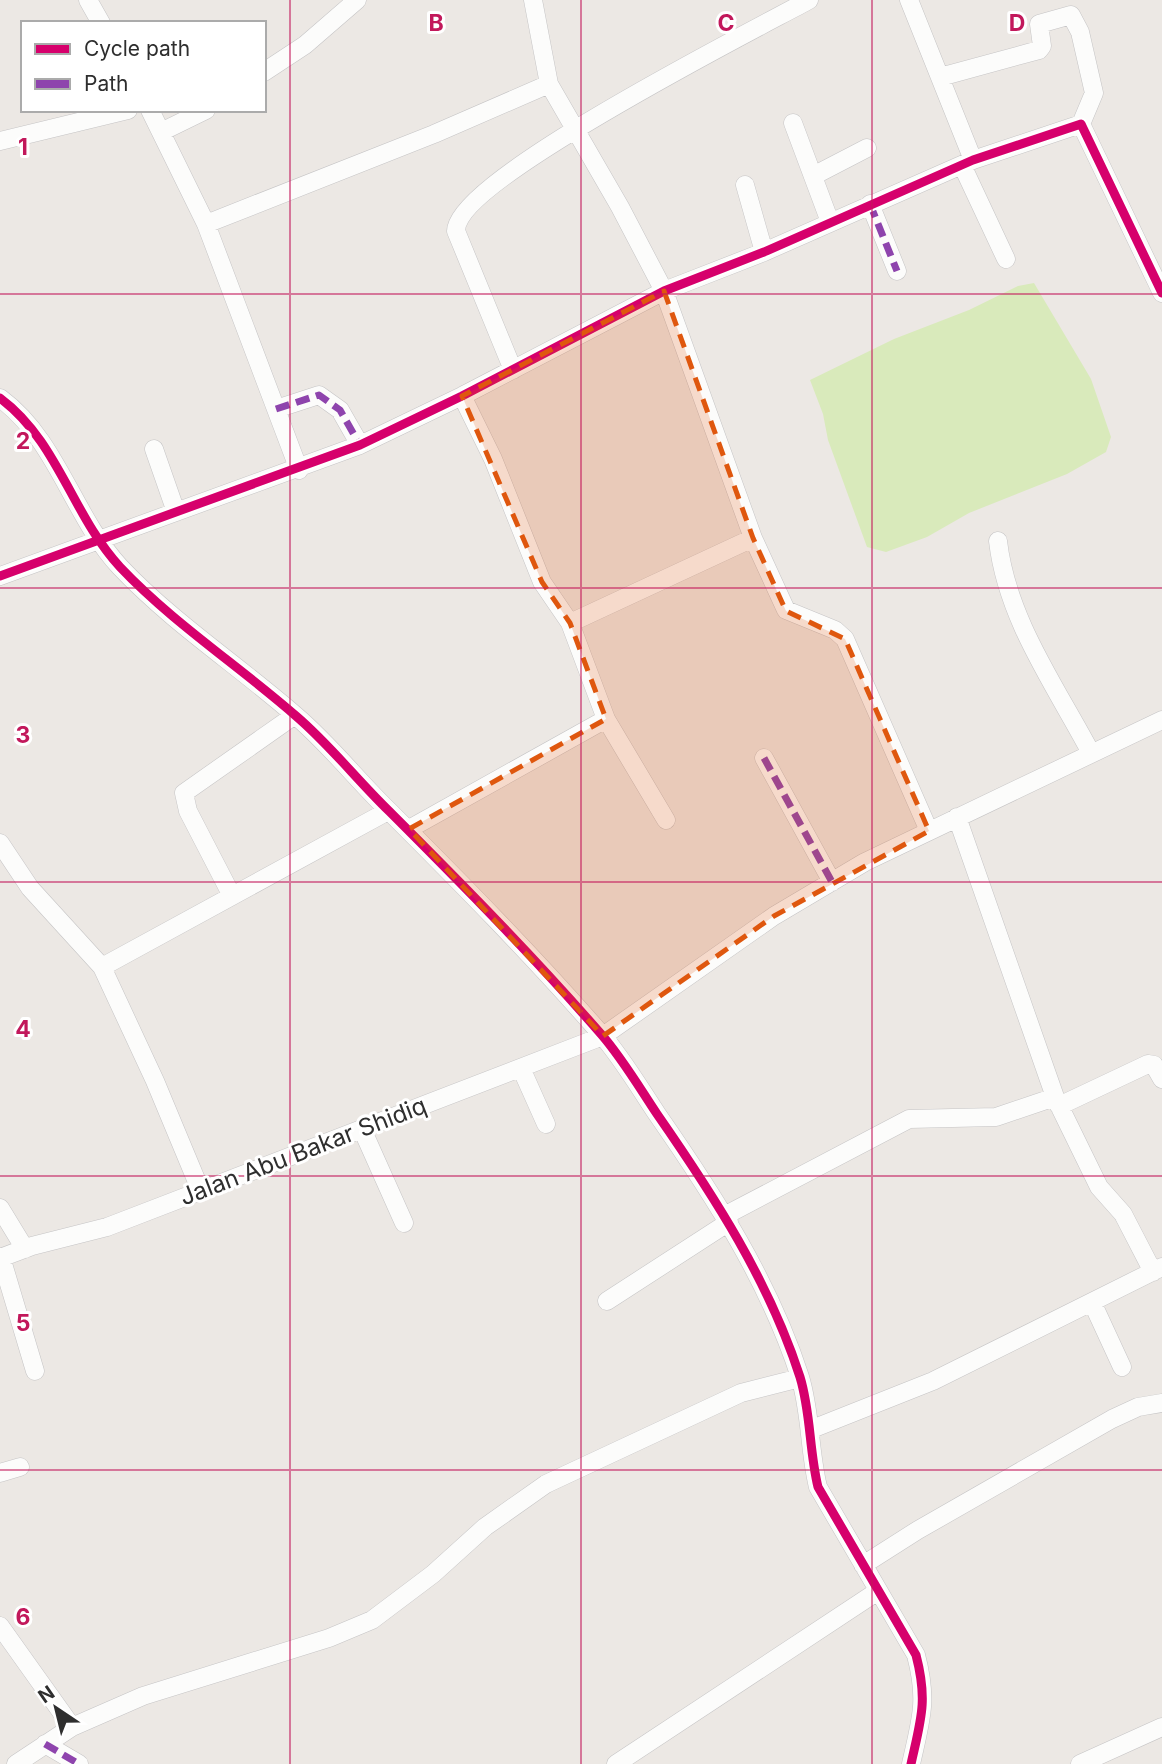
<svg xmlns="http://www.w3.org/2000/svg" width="1162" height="1764" viewBox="0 0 1162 1764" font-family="Inter,sans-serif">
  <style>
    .pitch { fill: #d9eabb }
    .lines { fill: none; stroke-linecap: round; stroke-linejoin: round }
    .minor-casing { stroke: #c5c4c5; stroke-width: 19 }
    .minor { stroke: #fcfcfb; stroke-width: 18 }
    .quiet { stroke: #8e44ad; stroke-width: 7; stroke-dasharray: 14 7; stroke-linecap: butt }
    .cycleway-casing { stroke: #fff; stroke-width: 13 }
    .cycleway { stroke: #d6006c; stroke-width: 9 }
    .marked { fill: #df570e; fill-opacity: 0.2; stroke: #df570e; stroke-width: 5; stroke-dasharray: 14 9; stroke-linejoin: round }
    .grid { fill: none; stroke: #c2185b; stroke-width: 2; stroke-opacity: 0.55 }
    .labels { text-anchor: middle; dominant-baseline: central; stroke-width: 6; stroke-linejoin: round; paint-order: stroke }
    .street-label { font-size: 24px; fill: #2e2e2e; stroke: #fff }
    .grid-label { font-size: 23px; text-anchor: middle; font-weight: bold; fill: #c2185b; stroke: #fff; stroke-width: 6; stroke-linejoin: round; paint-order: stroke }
  </style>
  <rect width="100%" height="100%" fill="#ece8e4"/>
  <path class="pitch" d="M1034 283 1091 379 1111 437 1106 452 1067 474 969 513 927 537 886 552 867 547 828 440 823 414 810 380 894 339 969 310 1018 286Z"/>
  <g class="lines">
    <defs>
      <path id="minor" d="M88 0 101 23
        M533 0 549 84 620 207 664 291 753 538 570 623 606 719 666 820
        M909 0 973 160
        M264 72 305 45 357 0
        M940 77 1039 50 1042 46 1039 24 1071 15 1080 32 1094 93 1081 124
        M150 110 206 224 299 470
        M793 123 830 222
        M161 132 206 110
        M0 141 128 110
        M962 165 1006 259
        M813 176 867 148
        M745 185 764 252
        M870 204 897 271
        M206 224 434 134 549 84
        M513 370 456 231C456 180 756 29 809 0
        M462 396 493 459 542 582 570 623
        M0 398C58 441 72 515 120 567 173 623 239 666 296 716 330 745 357 780 389 811 461 883 534 957 601 1034 622 1058 639 1087 657 1114 714 1196 769 1281 800 1377 811 1413 809 1450 818 1487L916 1655C928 1701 921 1719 911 1764
        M276 409 319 395 340 410 360 445
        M154 449 176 512
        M753 538 786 610 835 630 845 639 929 831
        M998 541C1007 619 1055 685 1091 753
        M0 576 360 445 462 396 664 291 764 252 973 160 1081 124 1162 293
        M764 758 832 882
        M409 829 606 719
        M0 843 30 888 102 967
        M232 896 188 811 184 793 295 715
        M521 1068 546 1124
        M1055 1097 1099 1187 1123 1214 1153 1272
        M1059 1106 1148 1064 1154 1065 1162 1079
        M362 1129 404 1223
        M200 1189 155 1081 102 967 388 811
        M0 1208 25 1249
        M726 1215 909 1119 996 1117 1055 1097 957 817
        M1 1257 35 1371
        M0 1258 32 1246 107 1227 603 1036 774 916 865 862 1162 720
        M607 1301 729 1222
        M1092 1302 1122 1367
        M812 1429 933 1381 1162 1267
        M0 1473 20 1467
        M863 1565 918 1530 1112 1419 1138 1407 1162 1403
        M0 1626 72 1727
        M45 1744 79 1764
        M16 1764 72 1727 143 1696 329 1638 372 1620 433 1574 485 1527 546 1484 741 1393 800 1378
        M616 1764 878 1591
        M1080 1764 1162 1727"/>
    </defs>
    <use href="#minor" class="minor-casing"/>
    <use href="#minor" class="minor"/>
    <path class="quiet" d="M870 204 897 271
      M276 409 319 395 340 410 360 445
      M764 758 832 882
      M45 1744 79 1764"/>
    <defs>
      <path id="cycleway" d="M0 398C58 441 72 515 120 567 173 623 239 666 296 716 330 745 357 780 389 811 461 883 534 957 601 1034 622 1058 639 1087 657 1114 714 1196 769 1281 800 1377 811 1413 809 1450 818 1487L916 1655C928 1701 921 1719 911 1764
        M0 576 360 445 462 396 664 291 764 252 973 160 1081 124 1162 293"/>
    </defs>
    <use href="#cycleway" class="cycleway-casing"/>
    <use href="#cycleway" class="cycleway"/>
  </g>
  <path class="marked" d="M664 291 753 538 786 611 845 639 929 831 774 916 603 1036 409 829 606 719 570 623 542 582 462 396Z"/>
  <path class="grid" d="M290 0V1764M581 0V1764M872 0V1764M0 294H1162M0 588H1162M0 882H1162M0 1176H1162M0 1470H1162"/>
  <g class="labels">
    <g class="street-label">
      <text transform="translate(303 1151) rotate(-21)">Jalan Abu Bakar Shidiq</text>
    </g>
  </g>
  <g class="grid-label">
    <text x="436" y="31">B</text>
    <text x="726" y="31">C</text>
    <text x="1017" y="31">D</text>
    <text x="23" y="155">1</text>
    <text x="23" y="449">2</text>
    <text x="23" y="743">3</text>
    <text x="23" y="1037">4</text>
    <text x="23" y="1331">5</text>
    <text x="23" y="1625">6</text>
  </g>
  <rect x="21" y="21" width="245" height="91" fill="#ffffff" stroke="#ababab" stroke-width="2"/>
  <rect x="35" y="44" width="35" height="10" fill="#d6006c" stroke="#ababab" stroke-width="2"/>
  <text x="84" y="56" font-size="21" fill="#2e2e2e">Cycle path</text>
  <rect x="35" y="79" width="35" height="10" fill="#8e44ad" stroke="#ababab" stroke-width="2"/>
  <text x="84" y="91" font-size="21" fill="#2e2e2e">Path</text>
  <g transform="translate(56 1708) rotate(325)" stroke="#ffffff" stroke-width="5" paint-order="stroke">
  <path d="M0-5L12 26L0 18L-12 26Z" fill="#2e2e2e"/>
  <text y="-10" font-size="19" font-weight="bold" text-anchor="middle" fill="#2e2e2e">N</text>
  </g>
</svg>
